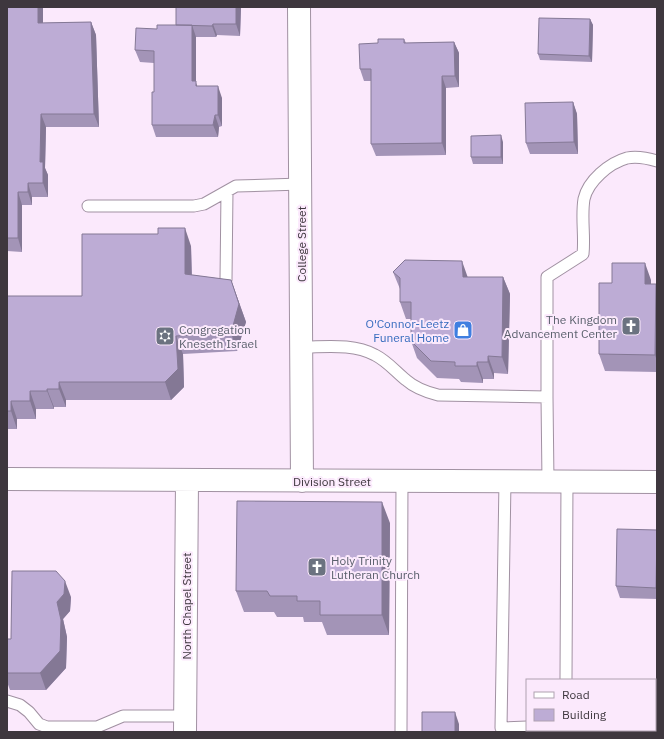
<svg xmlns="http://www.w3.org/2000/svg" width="664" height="739" viewBox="0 0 664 739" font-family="'IBM Plex Sans',sans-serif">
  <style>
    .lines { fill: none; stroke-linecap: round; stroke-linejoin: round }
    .lane-casing { stroke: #a191a2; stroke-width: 13 }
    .street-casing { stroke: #a191a2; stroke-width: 24 }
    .lane { stroke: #fff; stroke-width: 11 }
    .street { stroke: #fff; stroke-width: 22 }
    .wall { fill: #a394b7 }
    .shaded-wall { fill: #847895 }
    .building { fill: #bdacd5; stroke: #847895 }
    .labels { text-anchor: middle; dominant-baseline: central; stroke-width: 4; stroke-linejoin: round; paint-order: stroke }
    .street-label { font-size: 12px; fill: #3e373e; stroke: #fbe9fc }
    .worship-label { font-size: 12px; fill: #5b616d; stroke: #fbe9fc; text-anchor: start }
    .shop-label { font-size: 12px; fill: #366cbe; stroke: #fbe9fc; text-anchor: end }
  </style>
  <rect width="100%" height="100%" fill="#fbe9fc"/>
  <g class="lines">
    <defs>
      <path id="lane" d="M88 206H194L204 204 236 186 301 184
        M226 280 227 191
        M302 347C325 347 353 343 375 355 387 361 395 371 406 380 415 388 426 392 438 395L547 397 548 482
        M547 397V277L583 254C585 236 581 217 584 199 588 181 609 163 627 158 637 156 647 158 657 161
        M505 481 501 728 527 727
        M566 680 567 481
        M7 701 20 705 29 712 39 724 47 727H97L123 716H185
        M401 732 402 481"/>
      <path id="street" d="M299 7 302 481
        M7 479 657 482
        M185 732 187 481"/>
    </defs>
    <use href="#lane" class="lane-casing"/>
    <use href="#street" class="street-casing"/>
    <use href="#lane" class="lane"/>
    <use href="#street" class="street"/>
  </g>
  <path class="wall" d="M7 7H43V23L91 22 96 35 99 127H46L45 168 48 175V197H32V205H22V252L7 251Z
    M176 7H241L240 36 217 35 216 37H196V83L197 86 222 98V126L219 127 218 137H156L152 125 154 92V63L140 62 135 50 157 29 176 25Z
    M590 19 593 25 592 62 540 60 538 54Z
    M404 39 406 43 454 42 459 53V87L446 88V155L376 156 371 144V81H364L360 69 378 43Z
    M573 102 577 114 578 154H530L526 143Z
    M503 142V164H473L471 157Z
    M191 246 192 275 231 280 246 322 237 351 183 354 184 387 171 400H66V407H54V409H36V419H17V429H7V296H82Z
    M393 272 467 277H503L510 294 508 374 494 373V379H483V383L461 382 459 379 437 378 417 358 411 341V319H406L400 302V289Z
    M651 280V284L657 288V372L605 371 599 354 612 283Z
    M390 523 389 635H327L322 622H304L303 617H277L274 612H244L236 591Z
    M657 530V599L620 598 616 586Z
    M71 597 70 611 63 619 67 637 66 668 46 690H10L7 682V639H11Z"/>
  <path class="shaded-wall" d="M38 7H43V37L38 23Z
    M236 7H241L240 36 236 24Z
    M590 19 593 25 592 62 589 56Z
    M91 22 96 35 99 127 94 114Z
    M213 24 217 35 216 37 212 26Z
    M192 25 196 37V83L200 93 192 81Z
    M454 42 459 53V87L455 76Z
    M442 76 446 88V155L442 143Z
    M218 86 222 98V126L218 115Z
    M573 102 577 114 578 154 574 142Z
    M41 114 46 127 45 168 48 175V197L43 183 40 162Z
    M215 115 219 127 218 137 213 125Z
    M501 135 503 142V164L501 157Z
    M28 183 32 197V205L28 192Z
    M18 192 22 205V252L18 238Z
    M185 228 191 246 192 292 185 274Z
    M462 261 468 278 463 277Z
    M645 263 651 280V301L645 284Z
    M503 277 510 294 508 374 502 357Z
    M231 280 246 322 237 351 231 333Z
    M656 284 657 288V361L655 355Z
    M176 336 183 354 184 387 171 400 165 382Z
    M488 356 494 373V379L488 362Z
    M477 362 483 379V383L477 366Z
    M59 382 66 400V407L59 389Z
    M47 389 54 407V409L47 391Z
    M30 391 36 409V419L30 401Z
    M11 401 17 419V429L11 411Z
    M382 502 390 523 389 635 382 615Z
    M657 532V592L656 588Z
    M65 581 71 597 70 611 63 619 67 637 66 668 46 690 40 673 57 602Z
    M455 712 459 724V732H455Z"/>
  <path class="building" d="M7 7H38V23L91 22 94 114H41L40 162H43V183H28V192H18V238H7Z
    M176 7H236V24H213L212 26 176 25Z
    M539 18 590 19 589 56 538 54Z
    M157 25H192V81H196V86H218V115H215L213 125H152V92H154V51L135 50 136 28 157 29Z
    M378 39H404V43L454 42 455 76H442V143L371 144V69H360L359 44 378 43Z
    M573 102 574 142 526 143 525 103Z
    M501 135V157H471V136Z
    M158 228H185V274L231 280 239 304 231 333 176 336 178 369 165 382H59V389H47V391H30V401H11V411H7V296H82V234H158Z
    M405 260 462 261 463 277H503L502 357 488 356V362H477V366H455V362L431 361 411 341V302H400V278L393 272Z
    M612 263H645V284H656L655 355 599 354V283H612Z
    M237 501 382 502V615H320V601H297V596H270L267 591H236Z
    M617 529 657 530 656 588 616 586Z
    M12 571H56L65 581 64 594 57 602 61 620 60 651 40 673H7V639H11Z
    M422 712H455V732H422Z"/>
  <defs>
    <symbol id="church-square" viewBox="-11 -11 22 22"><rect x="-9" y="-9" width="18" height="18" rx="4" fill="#6b7280" stroke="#fbe9fc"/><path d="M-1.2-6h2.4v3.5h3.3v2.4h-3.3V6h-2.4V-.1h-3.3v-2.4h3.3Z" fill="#fff"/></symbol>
    <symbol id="shop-square" viewBox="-11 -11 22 22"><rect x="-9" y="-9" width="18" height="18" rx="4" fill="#3f7fe0" stroke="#fbe9fc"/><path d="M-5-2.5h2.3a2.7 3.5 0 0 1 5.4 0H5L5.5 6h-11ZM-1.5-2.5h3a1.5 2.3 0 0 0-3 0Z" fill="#fff"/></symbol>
    <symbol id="synagogue-square" viewBox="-11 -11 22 22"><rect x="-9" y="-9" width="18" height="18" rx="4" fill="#6b7280" stroke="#fbe9fc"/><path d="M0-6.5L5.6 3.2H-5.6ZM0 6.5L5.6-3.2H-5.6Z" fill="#fff"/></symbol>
  </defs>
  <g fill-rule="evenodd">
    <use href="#church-square" x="620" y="315" width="22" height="22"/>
    <use href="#shop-square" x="452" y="319" width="22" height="22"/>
    <use href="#synagogue-square" x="154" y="325" width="22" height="22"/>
    <use href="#church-square" x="306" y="556" width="22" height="22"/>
  </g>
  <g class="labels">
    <g class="street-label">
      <text transform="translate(301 244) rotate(-90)">College Street</text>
      <text x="332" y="481">Division Street</text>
      <text transform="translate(186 606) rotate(-90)">North Chapel Street</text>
    </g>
    <g class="worship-label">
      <text x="617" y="319" text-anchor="end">The Kingdom<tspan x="617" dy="14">Advancement Center</tspan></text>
      <text x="179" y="329">Congregation<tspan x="179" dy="14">Kneseth Israel</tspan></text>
      <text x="331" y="560">Holy Trinity<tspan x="331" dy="14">Lutheran Church</tspan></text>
    </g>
    <g class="shop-label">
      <text x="449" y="323">O'Connor-Leetz<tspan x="449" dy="14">Funeral Home</tspan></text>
    </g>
  </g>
  <rect width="664" height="739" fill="none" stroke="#3e373e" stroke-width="16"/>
  <rect x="526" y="679" width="130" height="52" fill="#fbe9fc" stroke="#afa2b0"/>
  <rect x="534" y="692" width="20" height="6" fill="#ffffff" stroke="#afa2b0"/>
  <text x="562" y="699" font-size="12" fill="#3e373e">Road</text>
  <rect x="534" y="709" width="20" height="12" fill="#bdacd5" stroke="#afa2b0"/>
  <text x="562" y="719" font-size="12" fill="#3e373e">Building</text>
</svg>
